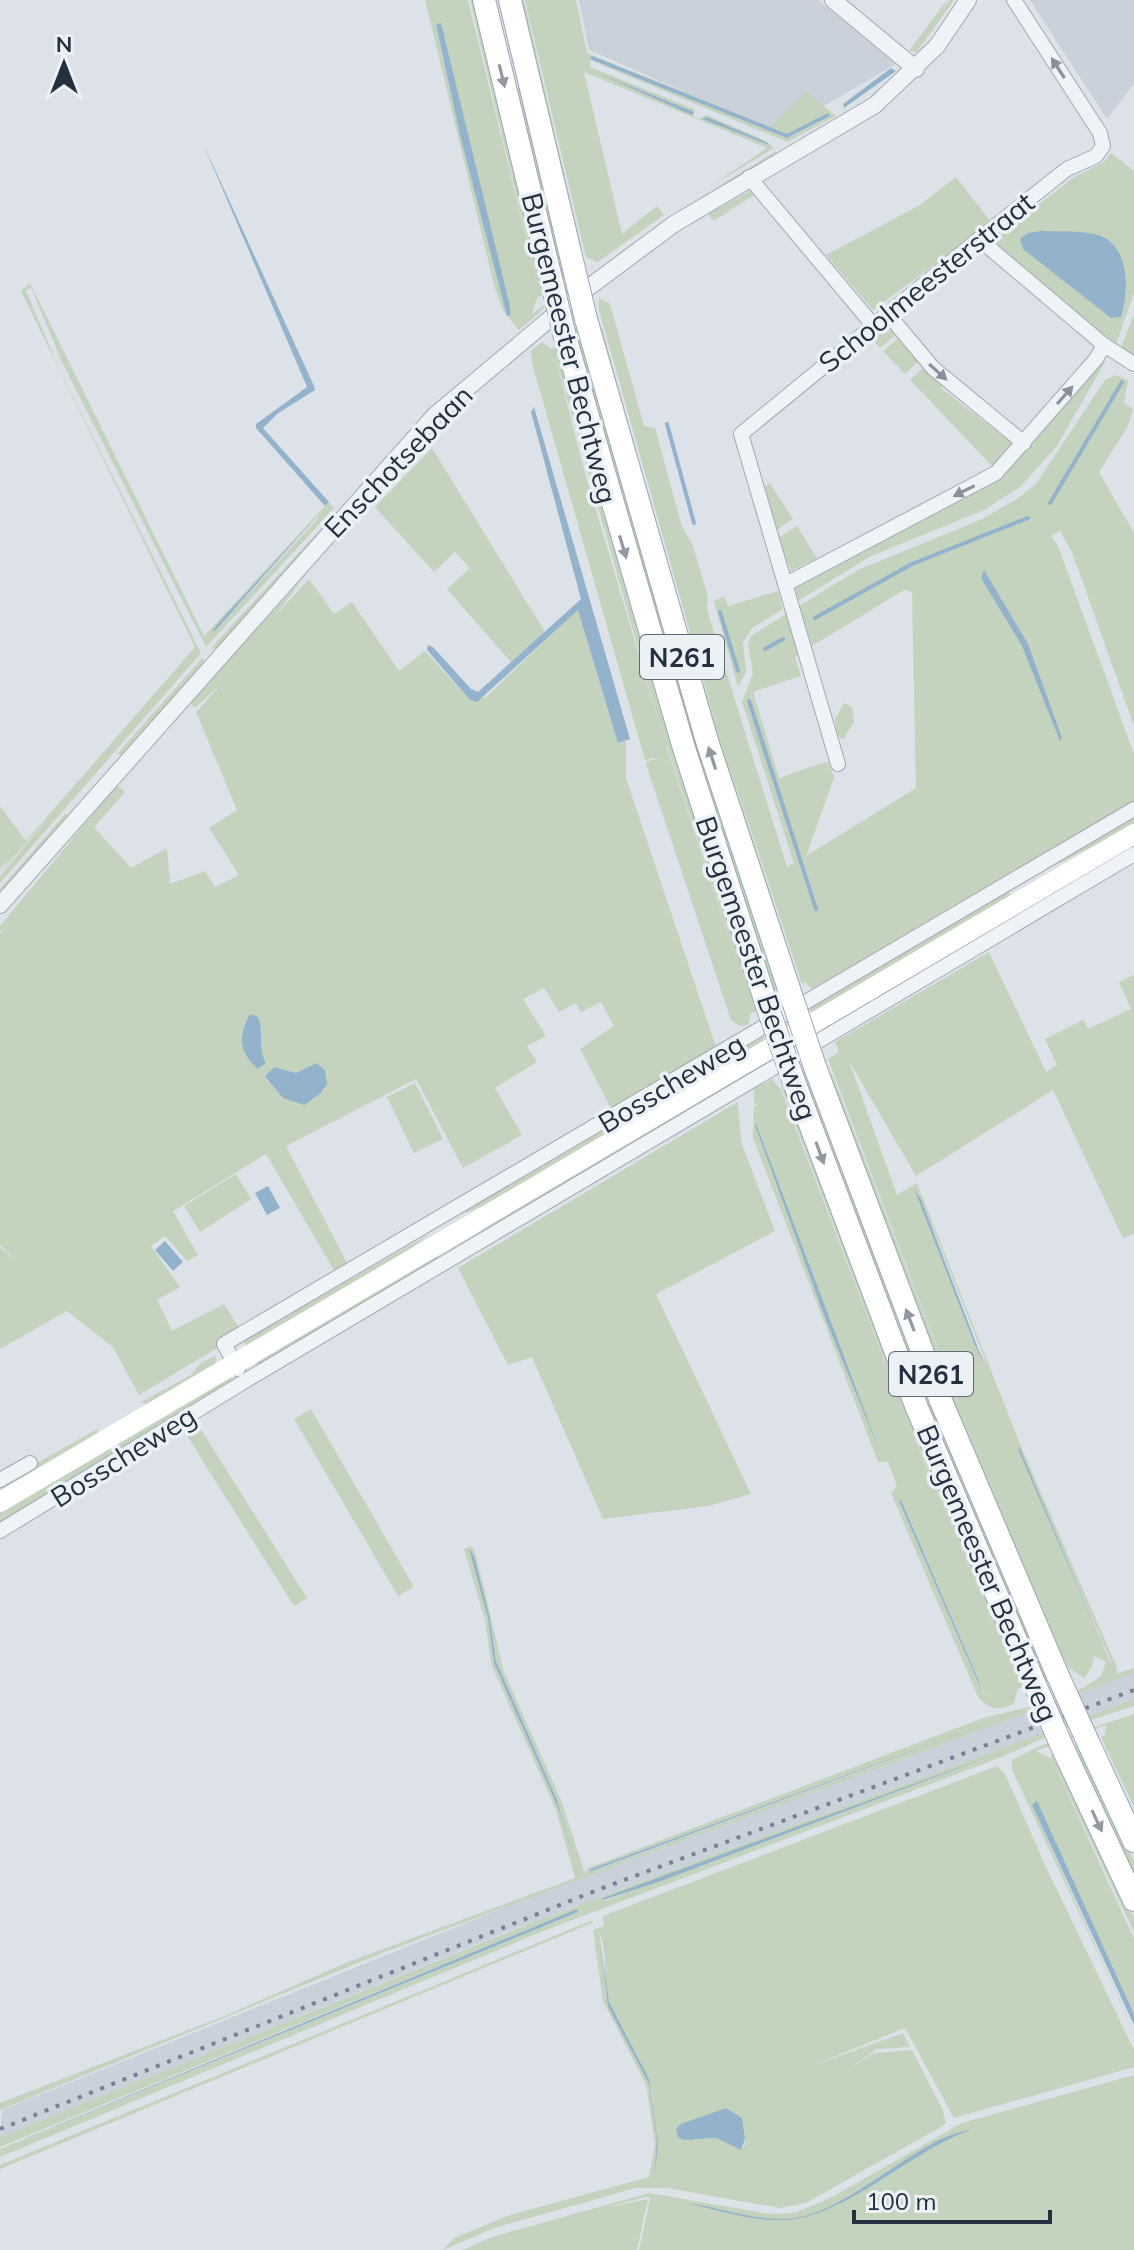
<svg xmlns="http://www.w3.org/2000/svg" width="1134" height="2250" viewBox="0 0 1134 2250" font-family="Mulish,sans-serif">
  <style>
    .built { fill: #cad1db }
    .green { fill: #c4d3bd; fill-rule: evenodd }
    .water { fill: #93b3cd }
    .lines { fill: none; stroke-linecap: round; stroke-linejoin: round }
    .stream { stroke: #93b3cd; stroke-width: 4 }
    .minor-casing { stroke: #a1a9b2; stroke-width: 16 }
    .tertiary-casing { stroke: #a1a9b2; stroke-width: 18 }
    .primary-casing { stroke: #9aa7b5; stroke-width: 24 }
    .minor { stroke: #eff2f6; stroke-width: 14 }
    .tertiary { stroke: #eff2f6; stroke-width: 16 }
    .secondary { stroke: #fff; stroke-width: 20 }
    .primary { stroke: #fff; stroke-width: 22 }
    .rail { stroke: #748293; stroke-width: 4; stroke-dasharray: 4 8; stroke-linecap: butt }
    .primary-bridge-casing { stroke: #9aa7b5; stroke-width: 24; stroke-linecap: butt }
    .primary-bridge { stroke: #fff; stroke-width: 22 }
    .oneway { fill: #8a919b }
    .oneway2 { fill: #9298a0 }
    .labels { text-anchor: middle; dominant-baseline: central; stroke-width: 7; stroke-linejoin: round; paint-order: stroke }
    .shield { fill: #ecf1f6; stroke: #606a77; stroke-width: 2 }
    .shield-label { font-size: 26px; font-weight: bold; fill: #243040 }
    .street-label { font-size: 28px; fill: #243040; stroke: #ecf1f6 }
  </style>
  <rect width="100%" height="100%" fill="#dce2e8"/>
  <path class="built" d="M579 0H818L896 64 777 133 589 50Z
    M1030 0H1134V84L1107 119Z
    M1134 1673V1699L514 1929 0 2137 2 2110 508 1906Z"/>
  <path class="green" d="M425 0H468L540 296 470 0H477L544 294 537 298 532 314 581 276 519 330 504 312 495 289ZM440 24 509 302 508 316 460 135 436 26Z
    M517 0H524L582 250 577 251Z
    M525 0H576L587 53 770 127 806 91 836 116 787 142 590 60V67L694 109V116L699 119 706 115 762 139 774 148 708 188 767 148 584 72 622 234 657 206 664 215 592 266 597 262 586 257ZM591 57 787 135 826 119 787 138 591 59Z
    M947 0 943 9 950 0H954L917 52 909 51Z
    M522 86 567 275 559 282 512 89Z
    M776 151V156L711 191Z
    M1111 153 1134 171V293L1116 344 994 247 992 241 1074 177 1104 162Z
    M956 177 991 222 873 310 826 255 920 205Z
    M754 189 757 194 715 217 743 203 713 221 708 214Z
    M30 283 204 636 325 506 329 502 334 508 206 647 62 362 31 287 26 291 57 364 201 653 0 883V876L56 809 0 873 11 857 0 869V806L26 841 195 647 21 291ZM318 516 319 517 215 631 222 619Z
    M599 298 610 304 644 426 655 428 682 527 693 546 708 597 707 610 787 867 794 863 742 702 753 673 748 645 751 636 786 614 798 654 795 657 801 676 753 692 779 778 828 761 834 778 806 856 916 788 912 592 904 590 812 646 799 606 858 570 980 520 1017 499 1036 484 1105 380 1115 375 1128 380 1124 403 1133 409 1128 426 1099 472 1134 533V726L1072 552 1060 531 1051 536 1058 546 1134 754V802L812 989 805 982 802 984 718 731 796 972 791 974 757 872 597 329 602 328 661 542 717 728 599 310Z
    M1134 314V357L1121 348Z
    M580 324 782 995 775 999 733 879 571 331Z
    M883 324 890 325 898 333 880 348 869 336Z
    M901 336 920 360 905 374 883 351Z
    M542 342 552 349 556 343 758 1010 750 1014 748 1025 740 1026 731 1020 647 767 646 762 662 757 645 760 532 363 531 351ZM554 352 665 743 583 466ZM666 745H667L751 1005Z
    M1100 359 1106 360 1057 446 1020 487 984 510 871 556 798 601 795 587 1000 476Z
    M925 366 943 384 941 388 1005 438 1008 434 1013 443 993 467 910 380Z
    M432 448 545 632 512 663 447 589 470 568 455 552 434 572 375 507Z
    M770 483 793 519 775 531 762 489Z
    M329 520V524L219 648 210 649Z
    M797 526 817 558 791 571 778 538Z
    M306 575 274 617 309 579 334 614 352 602 399 671 425 651 470 700 486 697 578 609 618 742 626 741V778L716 1047 612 1110 580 1049 614 1026 601 1002 581 1012 576 1003 559 1012 544 988 523 999 546 1036 527 1046 537 1062 495 1088 522 1135 463 1168 416 1079 286 1146 348 1265 335 1272 266 1154 173 1211 198 1255 187 1261 165 1236 151 1246 180 1287 157 1300 172 1331 224 1304 239 1328 217 1348 139 1395 113 1347 67 1311 0 1349V1247L20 1264 0 1245V934L9 923 0 932V926L117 785 125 792 94 827 131 868 167 848 170 884 205 871 215 887 239 875 209 828 237 810 196 712 224 681 195 708 190 702ZM250 1014 262 1030 261 1054 241 1035ZM315 1063 324 1089 313 1100 283 1098 265 1078 274 1068 296 1073Z
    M778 591 783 609 752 628 743 642 746 672 738 687 714 601 724 596 728 606Z
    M203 657V664L123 755 117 754Z
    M844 703 852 707 854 722 843 740 837 735 835 719Z
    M66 813 68 819 0 897V889Z
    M1134 815V825L1052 867 1050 864Z
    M1134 842V848L821 1036 818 1031 797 1048 795 1044 770 1058 773 1064 477 1242 474 1237 500 1215Z
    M1034 875 1008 891 1010 895 989 910 497 1200 466 1213 464 1206 761 1034 765 1040 789 1026 787 1021 790 1025 812 1013 808 1006Z
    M989 952 1046 1072 1057 1065 1045 1039 1083 1020 1088 1029 1131 1009 1119 982 1134 975V1234L1123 1238 1053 1090 916 1176 849 1061 897 1195 917 1183 1022 1449 1117 1668 1116 1674 1134 1668V1673L382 1953 0 2110V2103L227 2015 348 1962 575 1878 556 1810 491 1664 485 1620 464 1549 472 1546 476 1555 504 1672 561 1800 585 1874 588 1868 983 1718C1022 1708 1069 1701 1101 1676L1106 1662 1094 1656 1092 1667 1084 1678 1068 1667 1063 1657 1059 1659 998 1518 827 1076 832 1074 979 1457 828 1059 839 1052 835 1042ZM918 1191 986 1362V1363L974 1343ZM1019 1449 1111 1661 1110 1662ZM470 1548 490 1619 496 1661 557 1800 579 1876 559 1810 494 1663 488 1618ZM953 1737 590 1872 591 1869Z
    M809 1070 1051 1679 1042 1682 960 1489 801 1074Z
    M772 1079 781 1090 914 1438 781 1086 784 1084 1027 1688H1018L1014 1703C1000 1712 988 1709 978 1697L891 1493 897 1486 888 1462H878L753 1138 754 1106 758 1105 754 1103V1089ZM769 1162 882 1457 825 1318ZM915 1440 916 1441 1019 1685ZM901 1500 985 1695 984 1696 899 1501Z
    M415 1083 443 1139 414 1153 387 1097Z
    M738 1102 741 1142 775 1231 656 1294 751 1494 708 1506 603 1519 532 1357 508 1365 458 1268Z
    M236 1174 251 1199 200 1232 184 1206Z
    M431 1233 398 1258 247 1347 243 1341Z
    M438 1256 442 1263 259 1367 254 1360 408 1269Z
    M216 1355 215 1366 148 1405 141 1402 191 1375 200 1364Z
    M230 1375 233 1380 0 1525V1510Z
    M311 1409 414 1587 398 1596 294 1419Z
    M195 1420 307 1598 294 1606 182 1428Z
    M97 1429 98 1435 0 1493V1484Z
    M1134 1699V1706L1066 1728 999 1758 546 1930 0 2157V2149L578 1912 577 1909 0 2147V2137L536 1921ZM843 1811 604 1901V1898Z
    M1134 1714V1807L1101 1737 1105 1735 1106 1725 1036 1751 1052 1759 1051 1756 1057 1753 1134 1918V1932L1053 1761 1134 1939V2014L1037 1802 1032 1805 1134 2031 1012 1770V1760L1042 1745Z
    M1080 1745 1134 1861V1883L1071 1748Z
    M997 1766 1005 1774 1045 1865 1134 2050V2067L954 2118 905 2028 814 2065 903 2033 910 2047 877 2049 843 2073 874 2053 912 2050 943 2110 946 2124 806 2203 780 2208 667 2188H636L494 2228 443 2250 454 2238 510 2215 649 2177 655 2144 646 2085 603 2001 593 1930 604 1926 603 1916ZM599 1933C608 1948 603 1980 608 1999 619 2039 651 2066 654 2108L647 2077 607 2000ZM742 2118 745 2144 741 2149 715 2138 693 2140Z
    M593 1920 592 1923 527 1950 0 2169V2165Z
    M1134 2075V2250H639L650 2198 646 2197 604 2208 648 2199 637 2250H463L492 2237 649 2193 770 2214 795 2213 832 2197 962 2123Z"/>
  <path class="water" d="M441 23 509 302 511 315 507 316 460 135 436 25Z
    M592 56 787 134 828 113 830 116 787 138 590 59Z
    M891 68 896 71 844 108 843 104Z
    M593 71 694 112 692 115Z
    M707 117 768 143 769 145 702 119Z
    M202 141 314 386 315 390 277 414 263 428 329 502 325 506 256 428V424L307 387Z
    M1041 231C1058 232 1081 230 1098 235 1130 245 1129 290 1121 317L1111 318 1023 249 1020 239 1028 233Z
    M534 407 630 739 618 743 578 610 477 702 470 700 427 650 428 645 433 647 471 689 478 692 581 599 531 412Z
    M318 515 215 631H212L222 619Z
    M984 570 1028 644 1062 738 1060 741 1022 646 981 578Z
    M250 1014 258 1017C265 1033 257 1048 266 1063L258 1069C238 1051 238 1037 250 1014Z
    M316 1063 325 1070 327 1084 320 1094 304 1105 283 1098 265 1077 274 1067 296 1073Z
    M755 1125 756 1124 882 1457 825 1318Z
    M268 1186 280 1208 267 1215 255 1193Z
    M915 1191 921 1199 984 1364 974 1343Z
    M165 1241 183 1262 173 1271 155 1250Z
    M1018 1449H1020L1110 1662Z
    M901 1500 978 1679 984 1696 899 1501Z
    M469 1548 474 1556 490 1619 496 1661 557 1800 579 1876 559 1810 494 1663 488 1618Z
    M994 1721 589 1872 591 1869Z
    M1006 1750 661 1881 603 1900V1898Z
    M1037 1801 1134 2014V2025L1032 1805Z
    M577 1909 578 1912 0 2149Z
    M599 1933 609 2002 649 2079 658 2144 654 2180 657 2141 649 2084 608 2006Z
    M726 2108 742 2118 745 2139 741 2150 716 2138 684 2140 678 2137 676 2129 681 2124Z
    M971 2130C911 2150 844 2219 783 2220 750 2221 718 2210 686 2203 723 2207 762 2225 801 2217 857 2205 922 2135 971 2130Z"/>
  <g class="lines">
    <path class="stream" d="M667 424 694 523
      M1050 503 1122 382
      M720 612 738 671
      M815 618 912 564 1028 518
      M765 649 783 639
      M749 701 816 909"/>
    <defs>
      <path id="minor" d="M749 177 873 325
        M979 239 1104 345 1134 364
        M887 313 933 368 1024 443
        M786 584 996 473 1096 359 1104 345
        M838 764 741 434 979 239 1067 169 1096 156 1103 146 1100 133 1014 0
        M238 1369 224 1344 1134 809
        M0 1480 30 1463
        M0 1531 245 1381 1134 854"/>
      <path id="tertiary" d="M833 0 916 69
        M0 905 434 416 577 296 674 224 875 105 937 46 968 0"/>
      <path id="primary" d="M484 0 553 287
        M510 0 574 269
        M586 319 707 741 790 992
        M565 337 683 745 767 1006
        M815 1067 941 1401 1058 1676
        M793 1079 917 1408 1035 1685
        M1088 1742 1134 1841
        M1064 1751 1134 1900"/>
    </defs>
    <use href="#minor" class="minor-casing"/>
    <use href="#tertiary" class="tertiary-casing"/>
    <use href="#primary" class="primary-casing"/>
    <use href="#minor" class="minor"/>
    <use href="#tertiary" class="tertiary"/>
    <path class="secondary" d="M0 1502 1134 834"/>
    <use href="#primary" class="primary"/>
    <path class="rail" d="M0 2129 600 1889 1134 1690"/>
    <defs>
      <path id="primary-bridge" d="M574 269 586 319
        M553 287 565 337
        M790 992 815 1067
        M767 1006 793 1079
        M1058 1676 1088 1742
        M1035 1685 1064 1751"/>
    </defs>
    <use href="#primary-bridge" class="primary-bridge-casing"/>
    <use href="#primary-bridge" class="primary-bridge"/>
  </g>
  <defs><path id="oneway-solid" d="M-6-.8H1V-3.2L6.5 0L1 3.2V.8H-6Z" transform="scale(2)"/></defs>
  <g class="oneway">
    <use href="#oneway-solid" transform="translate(1058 68) rotate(-123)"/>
    <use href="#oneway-solid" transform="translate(938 372) rotate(42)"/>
    <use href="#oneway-solid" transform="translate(1065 395) rotate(-49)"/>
    <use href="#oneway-solid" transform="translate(964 491) rotate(153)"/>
  </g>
  <g class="oneway2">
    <use href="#oneway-solid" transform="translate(502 76) rotate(76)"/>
    <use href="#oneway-solid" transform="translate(623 547) rotate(73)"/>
    <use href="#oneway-solid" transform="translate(712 758) rotate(-108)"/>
    <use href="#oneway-solid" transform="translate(820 1153) rotate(70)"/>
    <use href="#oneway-solid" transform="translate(910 1320) rotate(-111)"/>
    <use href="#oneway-solid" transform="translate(1097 1821) rotate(65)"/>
  </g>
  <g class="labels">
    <g class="shield">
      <rect x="640" y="635" width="84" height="44" rx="6"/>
      <rect x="889" y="1352" width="84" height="44" rx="6"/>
    </g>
    <g class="shield-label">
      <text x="682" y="657">N261</text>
      <text x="931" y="1374">N261</text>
    </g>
    <g class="street-label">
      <text transform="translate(926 282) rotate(-39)">Schoolmeesterstraat</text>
      <text transform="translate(570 348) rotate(76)">Burgemeester Bechtweg</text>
      <text transform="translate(398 461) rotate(-46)">Enschotsebaan</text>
      <text transform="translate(757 968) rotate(71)">Burgemeester Bechtweg</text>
      <text transform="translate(671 1083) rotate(-31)">Bosscheweg</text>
      <text transform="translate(123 1456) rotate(-32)">Bosscheweg</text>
      <text transform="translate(988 1573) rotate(67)">Burgemeester Bechtweg</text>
    </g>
  </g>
  <g transform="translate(64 64)" stroke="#ecf1f6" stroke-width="6" paint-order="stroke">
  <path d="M0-6L14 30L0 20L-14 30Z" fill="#243040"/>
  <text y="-12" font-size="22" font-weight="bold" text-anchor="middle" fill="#243040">N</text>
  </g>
  <path d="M854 2210v12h196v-12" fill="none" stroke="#243040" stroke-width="4"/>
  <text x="866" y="2210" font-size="24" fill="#243040" stroke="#ecf1f6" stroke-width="6" paint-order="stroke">100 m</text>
</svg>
